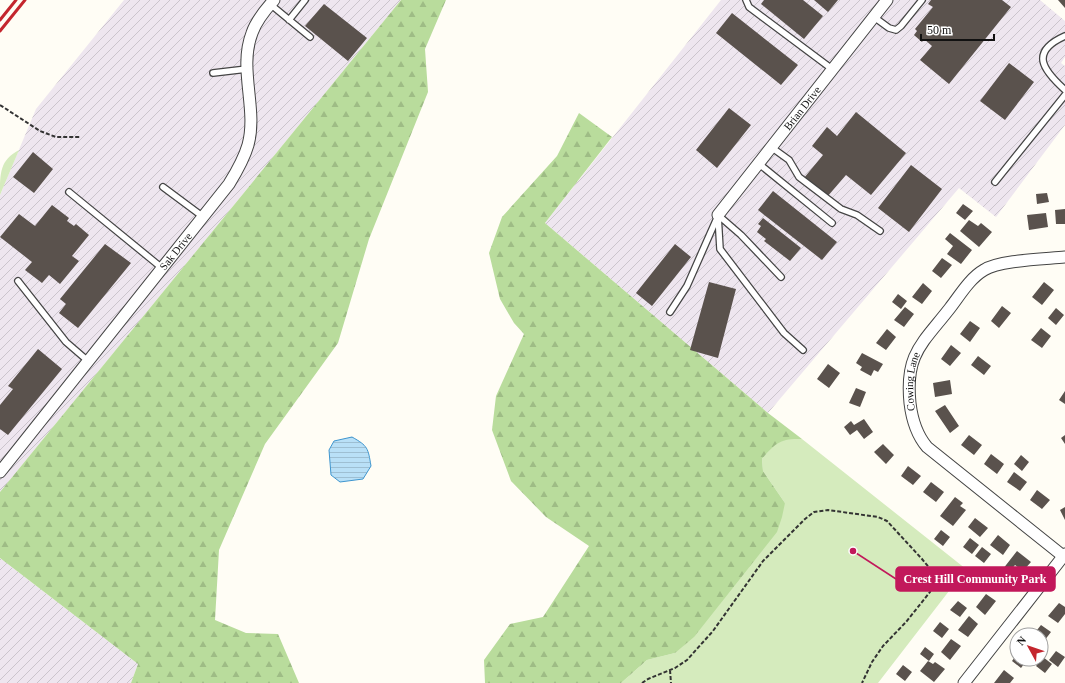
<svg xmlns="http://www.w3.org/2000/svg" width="1065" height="683" viewBox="0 0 1065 683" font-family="'Times New Roman',serif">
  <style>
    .industrial { fill: url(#industrial-furrows) }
    .grass { fill: #d5ebbd }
    .forest { fill: url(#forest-firs) }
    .water { fill: url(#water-rules); stroke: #3f96cf }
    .building { fill: #5a524d }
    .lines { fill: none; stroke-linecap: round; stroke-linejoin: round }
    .service-casing { stroke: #444; stroke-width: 8 }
    .minor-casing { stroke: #444; stroke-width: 13 }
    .path { stroke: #333; stroke-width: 2; stroke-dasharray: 4 2; stroke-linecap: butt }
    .service { stroke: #fff; stroke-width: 5.5 }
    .minor { stroke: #fff; stroke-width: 11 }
    .rail { stroke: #c4262e; stroke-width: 3 }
    .labels { text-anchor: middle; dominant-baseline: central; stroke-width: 4; stroke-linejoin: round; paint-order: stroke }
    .street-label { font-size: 11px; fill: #111; stroke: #fff }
    .leader { fill: none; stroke: #c2185b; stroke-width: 1.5 }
    .callout-dot { fill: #c2185b; stroke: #fff; stroke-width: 1.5 }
    .callout { fill: #c2185b; stroke: #c2185b; stroke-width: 1.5 }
    .callout-label { font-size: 12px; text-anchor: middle; font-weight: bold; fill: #fff }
  </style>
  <defs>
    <pattern id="industrial-furrows" width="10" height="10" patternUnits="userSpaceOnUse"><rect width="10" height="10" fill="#eee6ef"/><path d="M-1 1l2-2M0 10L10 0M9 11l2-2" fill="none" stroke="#cbc4cc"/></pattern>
    <pattern id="forest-firs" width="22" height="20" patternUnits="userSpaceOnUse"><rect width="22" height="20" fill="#b9dc9c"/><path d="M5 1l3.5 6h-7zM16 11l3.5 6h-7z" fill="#9ebc85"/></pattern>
    <pattern id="water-rules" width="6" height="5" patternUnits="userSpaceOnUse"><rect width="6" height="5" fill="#b9e0f7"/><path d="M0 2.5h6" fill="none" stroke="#9ebfd3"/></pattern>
  </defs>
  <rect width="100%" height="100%" fill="#fffdf5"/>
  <path class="industrial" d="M124 0H401L0 492V195L36 109Z
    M721 0H1040L1065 21V57L1061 63 1065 66V125L996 217 959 188 768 413 545 223Z
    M0 558 138 664 131 683H0Z"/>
  <path class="grass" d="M19 150 0 195C0 173 0 160 19 150Z
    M789 438 802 439 966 569 878 683H621L647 660 675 653 785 503 763 471 762 459 774 444Z"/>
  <path class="forest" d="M401 0H446L425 49 428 92 369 239 338 343 265 444 219 550 215 620 246 633 278 634 299 683H131L138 664 0 558V492Z
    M579 113 612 137 545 223 768 413 802 439C781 438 775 443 762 459L763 471 785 503 782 517 777 532 694 637 675 653 647 660 621 683H485L484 660 510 624 543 617 589 546 546 517 511 481 492 430 496 396 524 334 514 323 500 299 489 253 502 217 557 156Z"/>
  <path class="water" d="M352 437C368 446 368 448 371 466L363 479 340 482 331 475 329 450 334 441Z"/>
  <path class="building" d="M764 0H803L823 16 804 39 761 4Z
    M814 0H838L828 12Z
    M931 0H1002L1011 7 949 84 920 60 932 46 924 39 922 42 914 35 917 31 915 29 933 7 928 4Z
    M1058 0H1065V8Z
    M324 4 367 38 348 61 305 26Z
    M732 13 798 65 781 85 716 33Z
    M1009 63 1034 82 1005 120 980 101Z
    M729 108 751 125 717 168 696 150Z
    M856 112 906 153 871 195 846 175 827 197 804 178 823 155 812 146 827 127 837 136Z
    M33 152 53 169 34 193 13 177Z
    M911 165 942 189 909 232 878 208Z
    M773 191 837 242 822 260 758 210Z
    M1047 193 1049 202 1037 204 1036 194Z
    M963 204 973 211 965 220 956 213Z
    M52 205 69 218 67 221 74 226 76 224 89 235 72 256 79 261 60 284 49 275 42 283 25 270 32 262 0 237 19 214 35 226Z
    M1065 209V224H1056L1055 210Z
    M1046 213 1048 227 1029 230 1027 215Z
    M763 218 801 248 790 261 764 241 766 239 757 232 761 226 758 224Z
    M969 220 978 226 981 223 992 232 979 247 960 231Z
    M950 233 972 250 961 264 947 254 953 246 945 239Z
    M105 244 131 263 78 328 59 313 66 304 60 299Z
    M675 244 691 257 652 306 636 293Z
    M942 258 952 265 941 278 932 271Z
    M709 282 736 289 718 358 690 350Z
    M1044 282 1054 290 1042 305 1032 297Z
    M923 283 932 291 922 304 912 297Z
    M898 294 907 301 901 309 892 302Z
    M1002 306 1011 313 999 328 991 321Z
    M905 307 914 314 904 327 894 320Z
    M1056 308 1064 315 1056 325 1048 318Z
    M970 321 980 328 970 342 960 334Z
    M1041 328 1051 336 1042 348 1031 340Z
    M887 329 896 337 886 350 876 343Z
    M951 345 961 353 950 366 941 359Z
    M38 349 62 369 8 435 0 429V405L13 389 8 386Z
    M862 353 883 364 878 372 874 370 871 376 860 370 862 367 856 363Z
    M978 356 991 366 984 375 971 365Z
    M828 364 840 373 829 388 817 379Z
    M950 380 952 394 935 397 933 383Z
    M856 388 866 392 860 407 849 403Z
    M1065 391V404L1059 400Z
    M945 405 959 426 950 433 935 411Z
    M864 419 873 432 864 439 857 430 850 435 844 427 851 421 854 425Z
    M969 435 982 445 974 455 961 445Z
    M1065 435V444L1061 438Z
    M883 444 894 455 886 464 874 452Z
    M991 454 1004 464 997 474 984 464Z
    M1021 455 1029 462 1022 471 1014 464Z
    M908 466 921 476 913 485 901 476Z
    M1014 472 1027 482 1020 491 1007 482Z
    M931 482 944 492 936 502 923 492Z
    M1037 490 1050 500 1042 509 1030 500Z
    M955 497 963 503 960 506 966 510 953 526 940 516Z
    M1065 507V520L1060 510Z
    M975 518 988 528 980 537 968 527Z
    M941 530 950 537 943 546 934 539Z
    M998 535 1010 545 1003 555 990 545Z
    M970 538 979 545 972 554 963 547Z
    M982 547 991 554 984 563 975 556Z
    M1017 551 1031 562 1023 571 1015 565 1011 570 1015 573 1008 581 999 574Z
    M986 594 996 601 985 615 976 607Z
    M958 601 967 608 960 617 950 610Z
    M1059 603 1065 607V614L1058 623 1048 616Z
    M969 616 978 624 968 637 958 630Z
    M940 622 949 629 942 638 933 631Z
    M1041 625 1051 632 1041 645V635H1033Z
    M951 639 961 646 950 660 941 652Z
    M925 647 934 654 929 661 920 654Z
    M1056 651 1065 657 1058 667 1049 660Z
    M1017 654V659H1028L1021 668 1012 661Z
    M1043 657 1052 664 1045 673 1036 666Z
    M928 661 933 664 935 662 945 669 934 682 920 671Z
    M903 665 912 672 905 681 896 674Z
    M1004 670 1014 678 1010 683H994Z"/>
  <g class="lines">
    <defs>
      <path id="service" d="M746 0 749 7 832 69
        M270 4 310 37
        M874 17 889 28 896 30 901 26 922 0
        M289 20 305 0
        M1065 36C1029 52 1043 70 1065 90
        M213 73 247 69
        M771 147 789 160 799 177 841 209 857 215 880 231
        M758 163 832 223
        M995 182 1065 95
        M163 187 202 216
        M69 192 162 268
        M718 215 720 249 784 333 803 350
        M718 215 741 235 781 277
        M18 281 66 342 88 361
        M670 312 687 286 717 218"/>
      <g id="minor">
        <path id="s1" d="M718 215 887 0"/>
        <path id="s2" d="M0 472 229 184C237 171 244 159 248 145 258 109 238 69 252 33 256 21 265 10 274 0"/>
        <path id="s3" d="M1063 556 927 447C916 434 912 420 910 403 905 354 922 344 950 308 960 295 970 278 984 270 999 260 1046 259 1065 257"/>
        <path d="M964 683 1065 554"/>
      </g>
    </defs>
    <use href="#service" class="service-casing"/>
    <use href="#minor" class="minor-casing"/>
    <path class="path" d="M0 105 40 131 56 137H80
      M670 670 671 683
      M642 683 648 679 675 668 687 660 713 631 763 561 805 519 814 512 828 510 878 517 887 521 922 559 932 571 934 580 930 592 906 622 883 646 872 662 862 683"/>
    <use href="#service" class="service"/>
    <use href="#minor" class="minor"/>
    <path class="rail" d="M0 20 16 0
      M0 31 25 0"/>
  </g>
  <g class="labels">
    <g class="street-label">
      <text stroke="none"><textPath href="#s1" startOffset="136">Brian Drive</textPath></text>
      <text stroke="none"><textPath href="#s2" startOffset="282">Sak Drive</textPath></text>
      <text stroke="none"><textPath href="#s3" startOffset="244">Cowing Lane</textPath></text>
    </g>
  </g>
  <path class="leader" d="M853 551L896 579"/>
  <circle class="callout-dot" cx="853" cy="551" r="4"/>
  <rect class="callout" x="896" y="567" width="159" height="24" rx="4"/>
  <g class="callout-label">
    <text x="975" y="583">Crest Hill Community Park</text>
  </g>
  <g transform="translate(1029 647) rotate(310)"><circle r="19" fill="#ffffff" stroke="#a0a0a0"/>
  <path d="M0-3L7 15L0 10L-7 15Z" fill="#c4262e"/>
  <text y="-6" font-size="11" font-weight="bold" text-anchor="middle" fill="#111111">N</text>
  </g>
  <path d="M921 34v6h73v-6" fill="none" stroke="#111111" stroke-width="2"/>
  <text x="927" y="34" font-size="12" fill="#111111" stroke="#ffffff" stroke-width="3" paint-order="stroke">50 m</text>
</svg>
